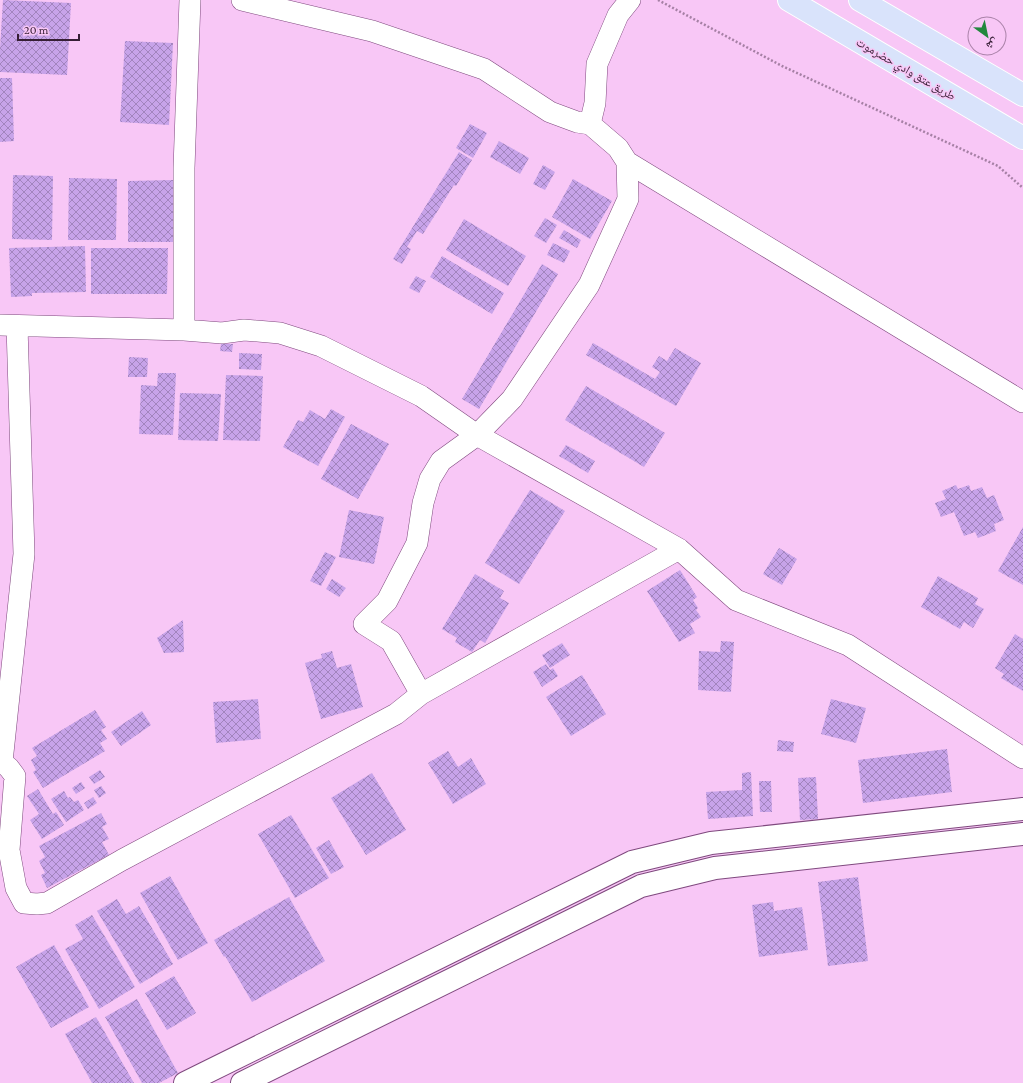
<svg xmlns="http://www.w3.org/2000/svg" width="1023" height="1083" viewBox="0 0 1023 1083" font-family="'Crimson Pro','Noto Naskh Arabic',serif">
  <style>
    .building { fill: url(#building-cross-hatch) }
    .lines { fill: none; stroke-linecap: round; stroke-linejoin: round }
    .street-casing { stroke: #7f497e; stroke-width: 22 }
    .secondary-casing { stroke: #7f497e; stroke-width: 24 }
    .primary-casing { stroke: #fff; stroke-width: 24 }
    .path { stroke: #a680a5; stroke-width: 2.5; stroke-dasharray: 2 2; stroke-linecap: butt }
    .street { stroke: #fff; stroke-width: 21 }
    .secondary { stroke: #fff; stroke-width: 22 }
    .primary { stroke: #d9e3fb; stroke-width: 22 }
    .labels { text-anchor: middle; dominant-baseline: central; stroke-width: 3; stroke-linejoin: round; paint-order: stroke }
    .street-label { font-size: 12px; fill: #361e35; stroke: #f8c7f6 }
  </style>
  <defs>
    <pattern id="building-cross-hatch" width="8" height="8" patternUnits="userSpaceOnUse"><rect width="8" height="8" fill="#c7a3e9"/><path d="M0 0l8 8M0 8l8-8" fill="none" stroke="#a284be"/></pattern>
  </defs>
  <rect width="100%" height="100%" fill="#f8c7f6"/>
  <path class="building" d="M3 0 71 3 67 75 0 72V49Z
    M125 41 173 43 169 125 120 122Z
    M0 78H12L14 141 0 142Z
    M470 124 487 133 473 158 456 148Z
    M499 141 529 158 520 174 490 157Z
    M459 152 472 160 456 186 454 185 423 234 417 231 407 247 411 249 402 264 393 259Z
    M543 165 555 172 545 190 533 184Z
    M13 175 53 176 52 240 12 239Z
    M69 178 117 179 116 240H68Z
    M573 179 612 201 590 239 552 217Z
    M173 180V242H128V181Z
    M545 218 557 225 546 243 534 236Z
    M464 219 526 256 508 286 446 250Z
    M564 230 581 240 577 248 559 238Z
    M553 243 570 251 564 263 547 255Z
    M85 246 86 292 32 293V296L11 297 9 248Z
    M91 248H168L167 294H91Z
    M442 256 504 293 492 314 430 277Z
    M542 264 558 274 479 409 462 399Z
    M416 276 426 281 419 293 409 288Z
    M593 343 655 379 660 372 652 367 659 356 667 361 675 348 701 363 676 406 586 355Z
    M221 344H233L232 352 220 351Z
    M239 353 262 354 261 370 239 369Z
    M129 357 148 358 147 377H128Z
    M158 373H176L173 435 139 434 141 385 157 386Z
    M226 375 263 376 260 441 223 440Z
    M586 386 665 433 644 467 565 420Z
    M180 393 221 394 218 441 178 440Z
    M331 409 345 417 318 466 283 447 298 420 303 422 310 410 325 419Z
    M351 424 389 444 358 499 321 479Z
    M566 445 595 461 588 473 559 456Z
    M956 485 958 489 969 485 971 491 982 487 987 498 994 495 1004 520 994 524 996 531 978 538 975 532 964 536 954 512 941 517 935 503 946 499 942 491Z
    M530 490 565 511 519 584 485 563Z
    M349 510 384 517 374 564 339 557Z
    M1023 527V585L998 571Z
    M779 548 797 559 782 585 763 574Z
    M325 552 336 557 321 586 310 581Z
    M680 570 697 597 693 600 698 608 696 610 701 617 690 624 695 633 679 642 647 591Z
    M475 574 504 591 500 598 509 603 485 643 480 640 472 652 455 642 457 638 442 629Z
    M938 576 978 598 975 604 984 609 973 628 964 622 960 629 921 607Z
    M332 579 346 588 339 597 326 589Z
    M183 620 184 652 164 653 157 638Z
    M1015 634 1023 639V691L1001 678 1004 674 995 668Z
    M721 641 734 642 731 692 698 690 699 651 720 652Z
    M562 643 570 655 550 668 542 655Z
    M332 651 337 668 351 664 363 707 321 719 305 663 322 658 321 654Z
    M546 664 550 670 553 668 558 676 542 687 533 672Z
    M582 675 606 714 571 736 546 697Z
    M258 699 261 739 216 743 213 702Z
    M831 699 866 708 856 743 821 734Z
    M95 710 106 727 101 730 107 739 100 743 105 751 43 788 33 772 36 770 31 760 37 756 32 748Z
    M142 711 151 725 121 746 111 732Z
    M778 740 794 742 793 752 777 751Z
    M947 749 952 792 863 803 858 760Z
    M448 751 458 767 471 758 486 784 453 804 428 763Z
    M100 770 105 777 94 784 89 777Z
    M751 772 753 816 708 819 706 792 742 790V773Z
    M372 773 406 830 366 855 331 798Z
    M816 777 818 819 800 820 798 778Z
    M759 781H771L772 812H760Z
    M81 782 85 788 76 794 72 788Z
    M101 786 106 793 99 798 94 790Z
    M38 789 53 814 56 812 64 825 42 839 30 820 39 814 27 796Z
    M64 791 68 798 70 797 74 802 78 800 84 810 66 822 51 799Z
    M93 797 97 803 88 809 84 803Z
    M101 813 107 824 102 827 109 839 102 842 109 855 47 888 41 875 45 873 39 861 45 857 39 846Z
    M291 815 329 878 295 898 258 834Z
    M329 840 344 867 331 874 316 848Z
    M170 876 208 943 178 960 140 893Z
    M858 877 868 961 828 966 818 882Z
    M289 897 325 961 252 1002 225 956 224 957 214 940Z
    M117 899 126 914 139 906 173 964 140 984 97 911Z
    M773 902 774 911 802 907 808 950 759 957 752 905Z
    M92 915 135 987 99 1009 65 949 83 939 75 925Z
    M54 945 89 1007 51 1028 16 967Z
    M174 976 196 1013 167 1030 145 993Z
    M137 999 178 1073 159 1083H142L105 1017Z
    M96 1017 134 1083H92L65 1034Z"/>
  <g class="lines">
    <defs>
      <path id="street" d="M190 0 184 168V330L222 333 244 330 280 333 321 346 421 396 477 435 679 549 736 600 848 645 1023 758
        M242 0 372 31 484 69 550 112 577 122 590 124 595 103 597 64 618 15 630 0
        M627 162 1023 402
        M0 325 184 330
        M421 694 679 549
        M0 762H2L9 768 15 776 9 850 16 888 24 903 37 904 47 903 122 860 396 714 421 694 391 641 364 624 387 601 417 543 423 503 430 479 441 461 477 435 512 399 589 285 628 199 627 162 618 148 590 124
        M2 762 24 554 17 326"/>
      <path id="secondary" d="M185 1083 632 862 711 843 1023 809
        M242 1083 641 886 715 868 1023 834"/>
      <path id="primary" d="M789 0 1023 138
        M860 0 1023 95"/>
    </defs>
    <use href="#street" class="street-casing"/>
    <use href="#secondary" class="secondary-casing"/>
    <use href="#primary" class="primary-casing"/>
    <path class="path" d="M658 0 782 66 998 166 1023 188"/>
    <use href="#street" class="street"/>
    <use href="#secondary" class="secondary"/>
    <use href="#primary" class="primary"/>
  </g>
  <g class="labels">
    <g class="street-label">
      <text transform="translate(906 69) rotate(30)">طريق عتق وادي حضرموت</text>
    </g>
  </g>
  <g transform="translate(987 36) rotate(147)"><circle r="19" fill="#f8c7f6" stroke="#aa83a9"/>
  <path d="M0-3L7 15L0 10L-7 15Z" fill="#22883d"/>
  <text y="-6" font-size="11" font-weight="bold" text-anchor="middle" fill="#361e35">ش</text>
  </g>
  <path d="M18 34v6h61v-6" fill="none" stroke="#361e35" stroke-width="2"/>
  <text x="24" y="34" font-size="12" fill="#361e35" stroke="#f8c7f6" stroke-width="3" paint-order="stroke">20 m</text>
</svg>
